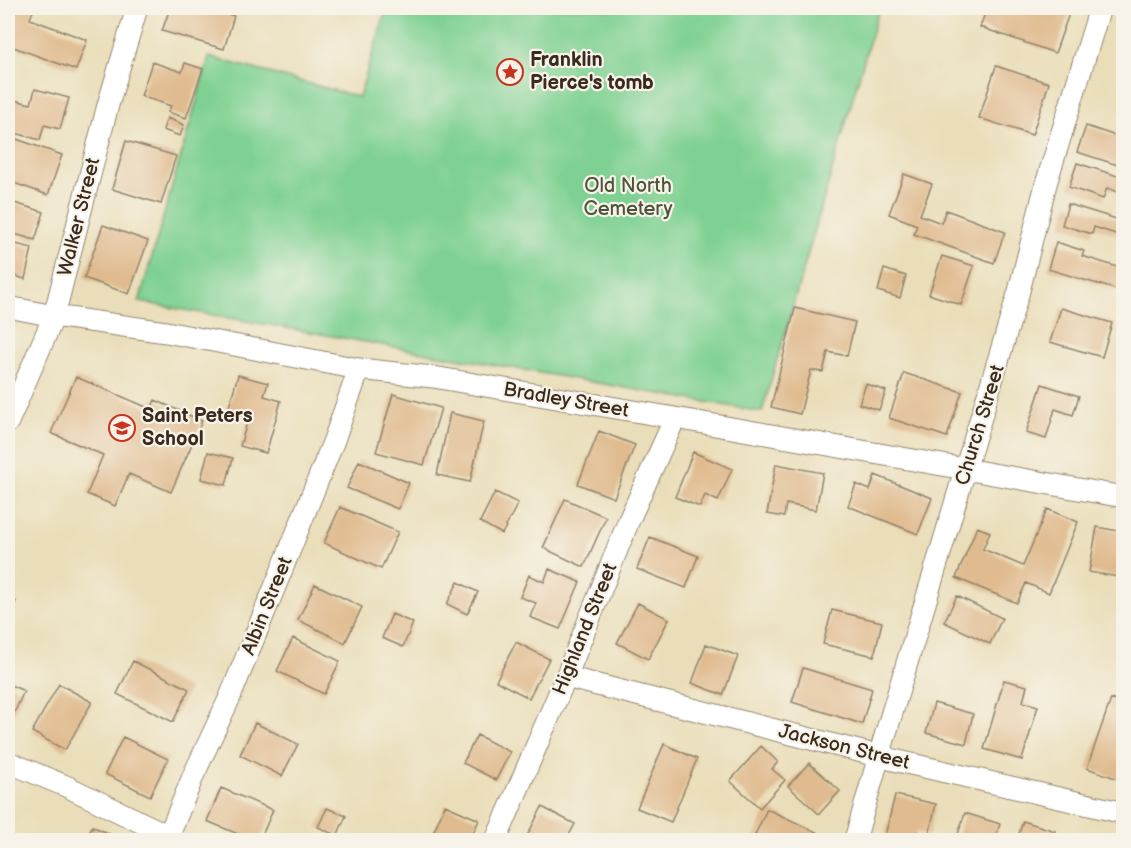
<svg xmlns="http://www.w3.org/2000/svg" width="1131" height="848" viewBox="0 0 1131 848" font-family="'Balsamiq Sans',sans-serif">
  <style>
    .green { fill: #7fd193; stroke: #5d7e58; stroke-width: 1.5 }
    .building { fill: #e0bb8f }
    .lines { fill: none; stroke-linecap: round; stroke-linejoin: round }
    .street-casing { stroke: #92846c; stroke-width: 23 }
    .street { stroke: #fff; stroke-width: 21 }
    .labels { text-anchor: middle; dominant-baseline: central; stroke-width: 4.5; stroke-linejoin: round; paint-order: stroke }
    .poi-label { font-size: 20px; font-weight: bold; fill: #3b2a1e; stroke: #f7f3e8; text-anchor: start }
    .park-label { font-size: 20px; fill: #4c543b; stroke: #f7f3e8 }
    .street-label { font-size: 20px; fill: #3b2a1e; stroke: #f7f3e8 }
  </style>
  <rect width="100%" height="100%" fill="#f7f3e8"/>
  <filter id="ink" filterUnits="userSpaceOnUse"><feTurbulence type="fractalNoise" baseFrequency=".0167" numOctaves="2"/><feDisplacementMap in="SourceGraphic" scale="12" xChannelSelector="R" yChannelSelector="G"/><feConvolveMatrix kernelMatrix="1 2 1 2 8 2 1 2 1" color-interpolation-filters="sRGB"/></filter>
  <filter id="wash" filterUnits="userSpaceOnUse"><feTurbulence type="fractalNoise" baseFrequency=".008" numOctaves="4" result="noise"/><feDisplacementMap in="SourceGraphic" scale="24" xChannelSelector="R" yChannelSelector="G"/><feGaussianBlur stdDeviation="1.35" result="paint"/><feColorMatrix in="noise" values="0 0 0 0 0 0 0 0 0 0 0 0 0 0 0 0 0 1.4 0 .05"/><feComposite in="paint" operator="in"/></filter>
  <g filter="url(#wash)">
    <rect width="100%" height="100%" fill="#eadeba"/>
    <path class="green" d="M387 8H599L610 10 611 8H879L762 412 139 302 209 57 359 97Z"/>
    <g id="blocks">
      <path class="building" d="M8 8H34L30 19 87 40 76 70 8 45Z
        M170 8H206L234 16 224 49 162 31Z
        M987 8H1071L1055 53 980 27Z
        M152 62 182 72 185 63 203 69 186 118 168 112 171 106 141 96Z
        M996 66 1049 83 1032 135 979 118Z
        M35 89 69 98 60 129 44 125 40 140 8 131V125L14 100 31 104Z
        M167 118 184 125 180 136 163 130Z
        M1086 126 1119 137 1117 145 1124 147V167L1077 152Z
        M8 136 62 155 48 195 8 181Z
        M126 141 176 156 161 204 112 189Z
        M1077 163 1124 178V194L1107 188 1103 199 1069 187Z
        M904 174 932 184 920 215 941 223 946 210 1005 232 994 263 914 234 917 225 889 214Z
        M8 201 44 212 35 240 8 232Z
        M1068 204 1123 221 1119 235 1094 227 1092 234 1062 225Z
        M103 225 148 241 129 294 84 278Z
        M8 242 32 248 25 279 8 274Z
        M1056 242 1084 251 1082 256 1124 269V292L1048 269Z
        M942 256 974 266 961 305 929 294Z
        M884 269 906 276 900 298 878 291Z
        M795 308 855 322 847 356 828 352 823 372 811 370 800 414 771 407Z
        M1061 308 1112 323 1102 357 1050 342Z
        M904 373 962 392 947 437 889 418Z
        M238 375 268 383 264 396 281 401 266 453 240 446 249 416 228 410Z
        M76 377 151 409 155 400 202 421 171 492 129 474 115 506 87 494 103 455 51 433Z
        M866 384 886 391 879 410 859 404Z
        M1042 384 1079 396 1073 415 1055 409 1046 439 1026 433Z
        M393 394 441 408 424 465 376 452Z
        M450 413 484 421 470 482 437 475Z
        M599 431 635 445 614 498 578 484Z
        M208 452 233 458 226 485 201 479Z
        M693 452 732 469 718 501 705 495 700 507 675 497Z
        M359 461 409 483 398 509 347 488Z
        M776 464 823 473 816 510 786 504 784 517 767 514Z
        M875 475 932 498 918 534 848 506 856 484 870 490Z
        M495 492 518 503 502 534 480 522Z
        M565 499 606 517 584 567 543 548Z
        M340 507 398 532 381 569 324 543Z
        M1047 509 1078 522 1049 593 1026 583 1017 603 956 578 977 527 990 532 983 549 1023 566Z
        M1097 527 1124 532V547L1118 577 1089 572Z
        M650 537 698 556 686 588 637 569Z
        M549 569 580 582 560 629 530 617 536 603 520 597 529 575 544 582Z
        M458 582 478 592 467 614 447 604Z
        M315 584 362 607 345 643 298 620Z
        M957 596 1002 618 990 644 944 622Z
        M8 597 16 601 8 620Z
        M638 603 669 619 648 659 617 643Z
        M832 610 882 622 874 656 823 644Z
        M392 614 413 623 403 647 382 638Z
        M293 638 340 661 324 694 277 671Z
        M516 642 549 659 529 698 496 681Z
        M706 644 738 656 723 695 692 683Z
        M133 661 189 689 173 722 117 694Z
        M803 668 872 689 862 724 792 702Z
        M1004 680 1027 686 1023 702 1038 706 1022 760 984 749Z
        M8 684 24 691 8 727Z
        M59 684 92 702 65 750 32 732Z
        M1111 699 1124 704V781L1087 768Z
        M934 703 973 714 966 744 926 733Z
        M255 723 298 744 282 776 240 755Z
        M477 735 510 752 496 780 463 763Z
        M123 737 168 759 150 796 105 774Z
        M664 744 697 759 671 822 637 808Z
        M761 746 778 762 772 769 785 780 760 808 730 781Z
        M809 763 840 791 819 814 788 786Z
        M221 788 273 810 260 840H252L207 821Z
        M895 795 936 804 929 835 916 832 914 840H884Z
        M445 805 479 820 470 840H437L431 838Z
        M542 807 575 824 568 837 574 840H525Z
        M327 808 346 816 337 836 318 827Z
        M767 809 827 837 825 840H757L753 839Z
        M965 813 1000 824 995 840H956Z
        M1023 821 1055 831 1052 840H1017Z
        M92 826 123 840H86Z"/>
    </g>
  </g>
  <g filter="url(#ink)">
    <use href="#blocks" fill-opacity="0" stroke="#92846c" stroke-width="1.5"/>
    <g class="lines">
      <defs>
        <path id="street" d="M8 307 54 316 166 332 359 369 433 377 675 418 1124 497
          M8 422 54 316 108 105 137 8
          M566 677 898 761 1124 813
          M8 762 68 787 169 836
          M167 840 194 774 230 697 283 567 334 440 359 369
          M496 840 566 677 629 520 675 418
          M855 840 879 756 1019 291 1046 184 1100 8"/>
      </defs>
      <use href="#street" class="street-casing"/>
      <use href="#street" class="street"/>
    </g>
  </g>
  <defs>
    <symbol id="sight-ring" viewBox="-11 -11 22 22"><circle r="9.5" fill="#f7f3e8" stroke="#c8321e" stroke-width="1.5"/><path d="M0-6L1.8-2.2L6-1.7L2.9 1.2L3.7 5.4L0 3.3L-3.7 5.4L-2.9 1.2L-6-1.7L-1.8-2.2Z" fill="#c8321e"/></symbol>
    <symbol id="school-ring" viewBox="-11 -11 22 22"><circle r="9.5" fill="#f7f3e8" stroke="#c8321e" stroke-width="1.5"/><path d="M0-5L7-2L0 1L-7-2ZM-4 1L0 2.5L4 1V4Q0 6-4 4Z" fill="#c8321e"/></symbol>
  </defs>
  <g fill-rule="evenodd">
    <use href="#sight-ring" x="495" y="57" width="30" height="30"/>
    <use href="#school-ring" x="107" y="413" width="30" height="30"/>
  </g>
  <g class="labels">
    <g class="poi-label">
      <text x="530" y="60">Franklin<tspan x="530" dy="23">Pierce's tomb</tspan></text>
      <text x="142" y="416">Saint Peters<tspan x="142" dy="23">School</tspan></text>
    </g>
    <g class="park-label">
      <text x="628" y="186">Old North<tspan x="628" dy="23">Cemetery</tspan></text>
    </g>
    <g class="street-label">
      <text transform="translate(79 217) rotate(-76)">Walker Street</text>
      <text transform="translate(566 400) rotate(10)">Bradley Street</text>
      <text transform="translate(980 425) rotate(-73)">Church Street</text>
      <text transform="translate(267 606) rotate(-68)">Albin Street</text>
      <text transform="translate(585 629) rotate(-68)">Highland Street</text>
      <text transform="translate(844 747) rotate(14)">Jackson Street</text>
    </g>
  </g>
  <rect width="1131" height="848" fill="none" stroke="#f7f3e8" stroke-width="30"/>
</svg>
